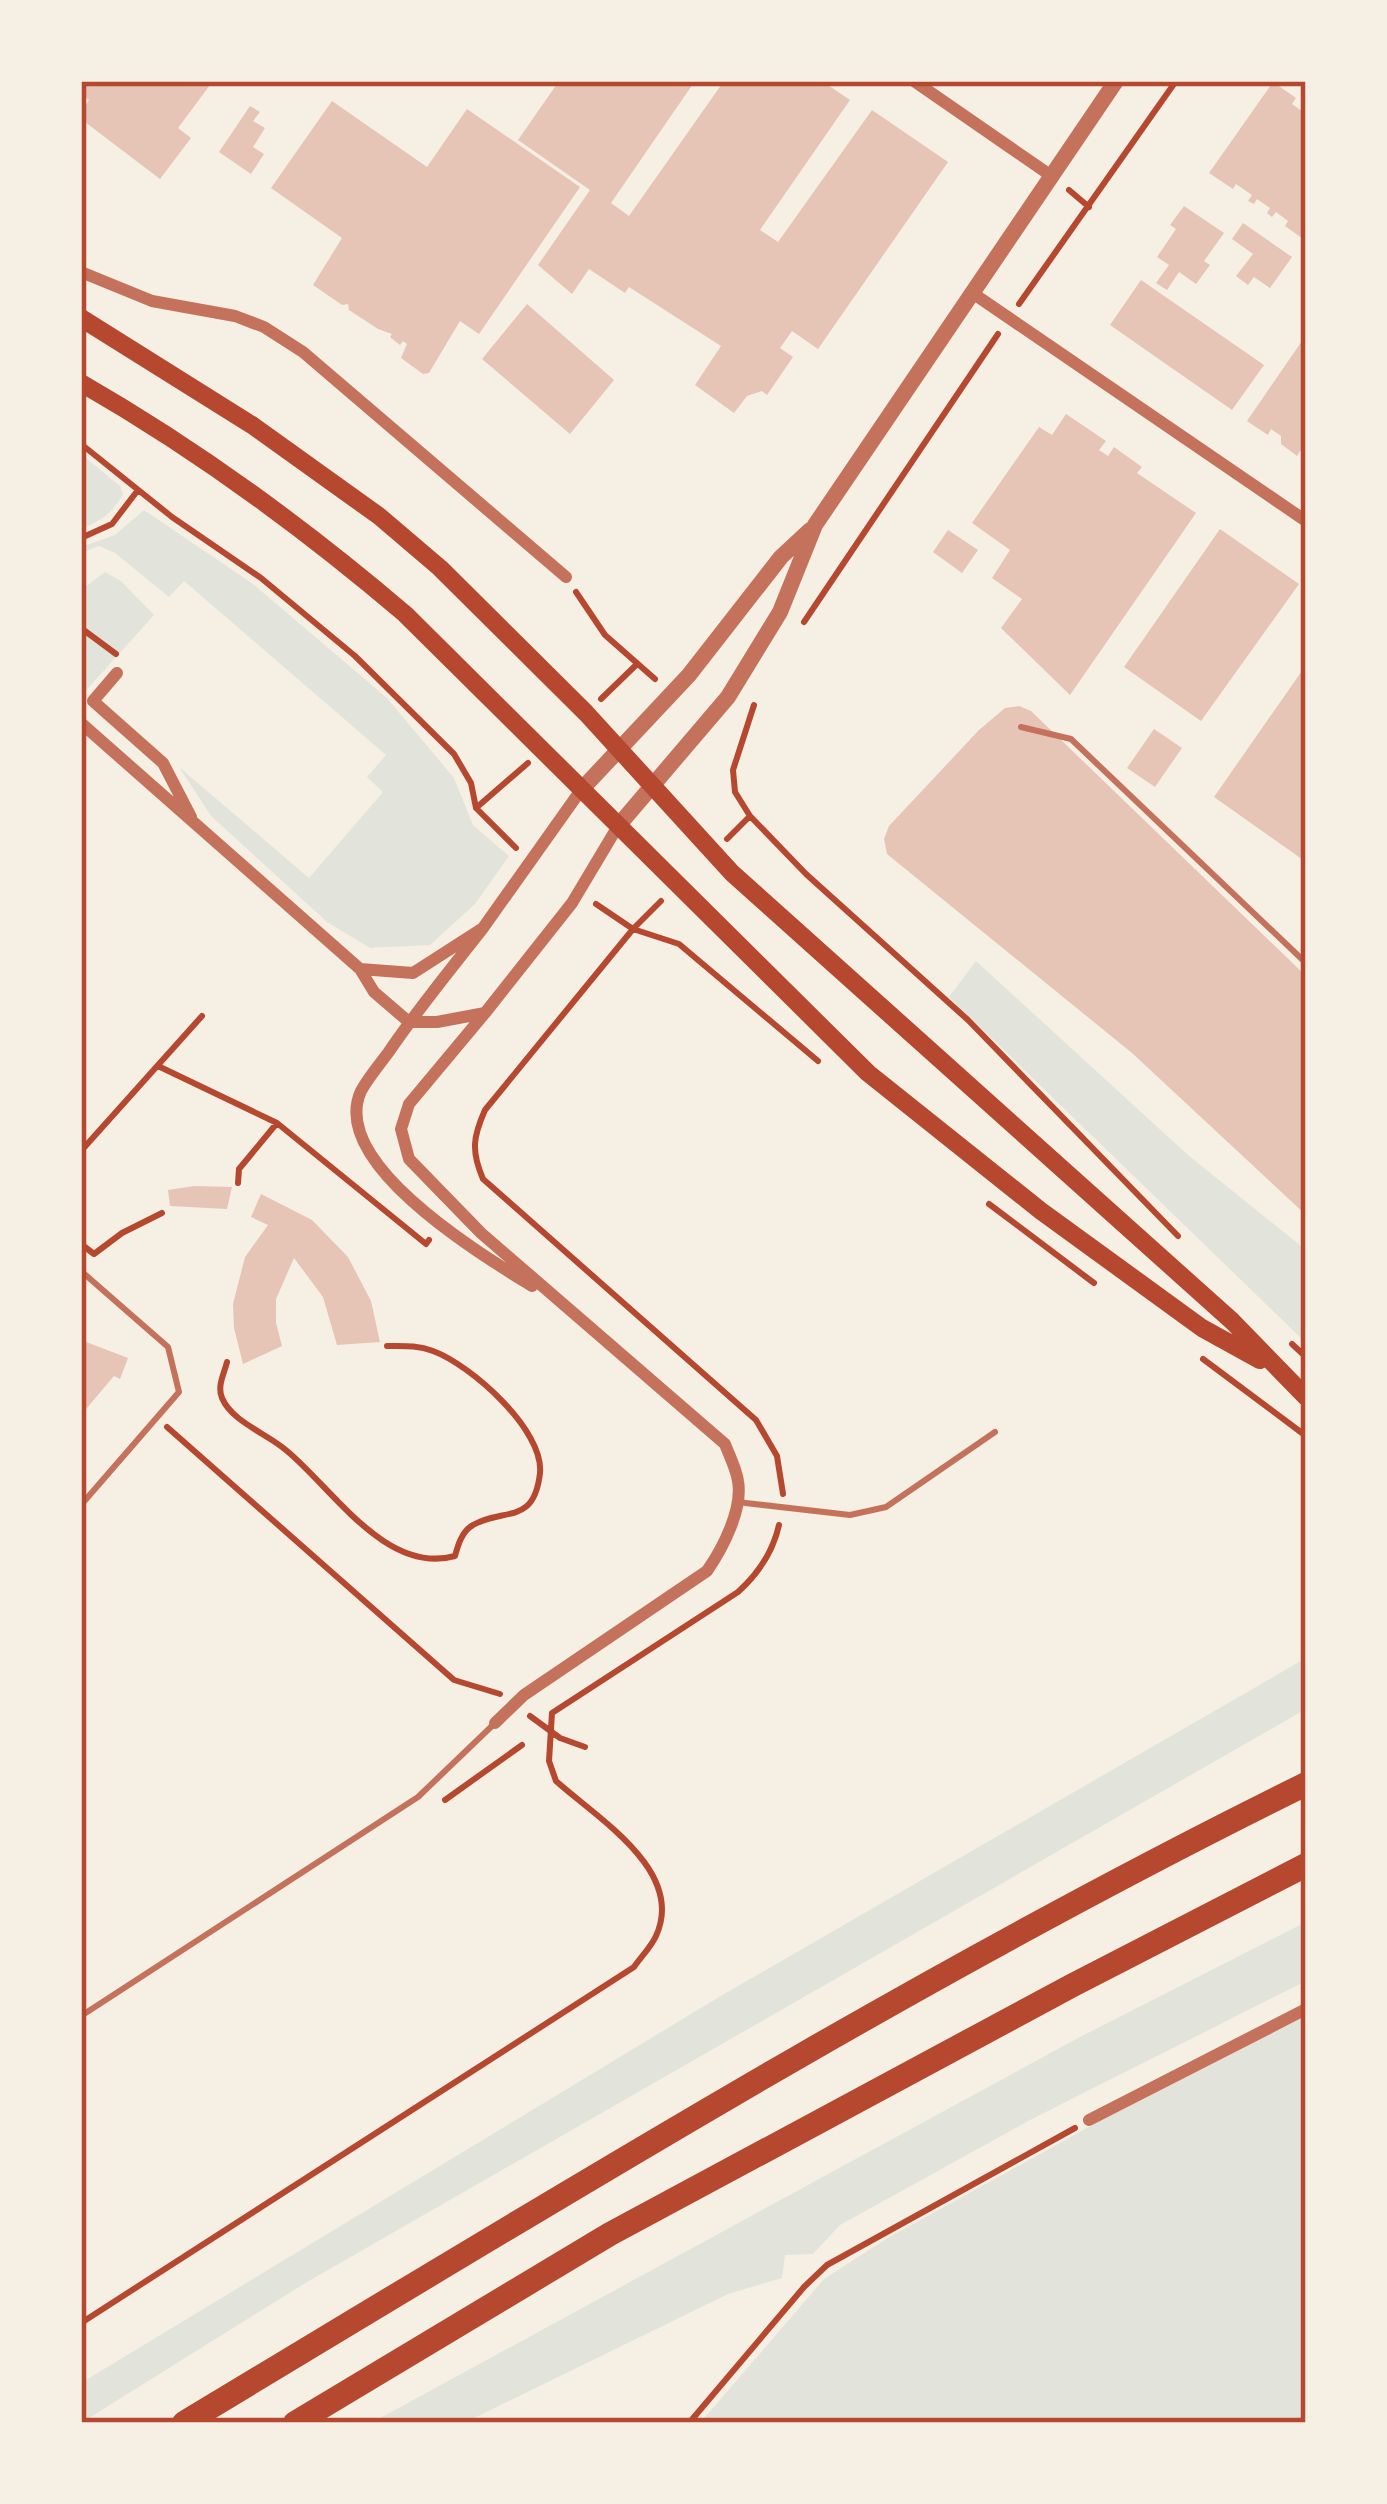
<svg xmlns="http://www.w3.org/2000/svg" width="1387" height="2504" viewBox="0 0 1387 2504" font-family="'Archivo Narrow',sans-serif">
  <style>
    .green { fill: #e2e4dc }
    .building { fill: #e6c5b7 }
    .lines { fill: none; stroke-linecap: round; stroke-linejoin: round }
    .path { stroke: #b5482f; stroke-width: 6 }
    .service { stroke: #c5725c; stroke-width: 6 }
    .minor { stroke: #c5725c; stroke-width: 12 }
    .tertiary { stroke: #c5725c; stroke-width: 16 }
    .secondary { stroke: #b5482f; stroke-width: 18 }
    .motorway { stroke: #b5482f; stroke-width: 24 }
    .neatline { fill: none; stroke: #b5482f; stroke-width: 4.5 }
  </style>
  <rect width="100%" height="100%" fill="#f6efe4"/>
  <path class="green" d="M81 454 120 486 123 494C113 512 101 522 81 528Z
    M144 510 253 584 387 698 454 778 473 825 509 856 475 904 430 945 370 948 327 922 211 816 179 767 309 878 383 792 367 777 386 755 184 581 169 597 115 553 99 546 81 553V547L115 535Z
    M105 572 121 581 154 615 81 696V590Z
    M976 961 1188 1155 1306 1250V1343L949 997Z
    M1306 1658V1709L307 2282 81 2423V2383L719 1997Z
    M1306 1922V1981L1030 2120 840 2225 813 2254 785 2255 782 2278 728 2294 464 2423H371L1078 2038Z
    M1306 2016V2423H700L824 2279 886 2239 1094 2124Z"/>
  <path class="building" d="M81 81H213L178 128 191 138 160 179 81 119V112L89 100 81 94Z
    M559 81H695L611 203 629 216 724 81H822L850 100 760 230 778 242 872 110 948 162 818 349 792 331 780 348 793 357 767 395 762 391 747 396 734 413 695 385 721 346 629 287 625 293 589 269 572 294 538 265 590 190 518 140Z
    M1273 82 1296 98 1292 104 1306 114V241L1285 226 1288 221 1276 212 1272 217 1267 213 1270 208 1257 199 1254 204 1248 201 1252 195 1236 184 1233 189 1209 173Z
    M332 101 427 167 467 109 580 187 479 334 460 321 429 373 423 374 401 358 407 344 403 341 400 345 390 337 392 334 378 329 349 310 348 304 342 305 313 285 342 238 271 188Z
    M250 106 260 112 253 121 265 128 253 147 264 154 251 174 219 152Z
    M1184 206 1224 233 1204 261 1210 265 1196 284 1179 272 1167 290 1156 283 1169 265 1157 257 1176 229 1170 225Z
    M1243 223 1292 257 1270 288 1254 277 1248 285 1236 276 1253 254 1232 239Z
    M1141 280 1264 365 1232 410 1110 325Z
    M527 304 614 380 570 434 482 359Z
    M1306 335V442L1297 456 1281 444V436L1271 429 1268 435 1247 421Z
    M1066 414 1106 441 1099 450 1108 456 1114 447 1142 467 1137 473 1196 513 1070 695 1001 628 1022 599 992 578 1010 550 972 523 1039 427 1052 435Z
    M1220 529 1299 584 1201 721 1124 667Z
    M948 530 978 550 962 573 933 552Z
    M1306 665V862L1214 797Z
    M1019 706 1031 711 1306 976V1215L1132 1053 887 854 884 839 889 826 979 730 1005 708Z
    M1154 729 1182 748 1155 787 1127 768Z
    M194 1186 232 1187 227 1209 170 1206 168 1190Z
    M261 1194 312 1220 348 1257 371 1301 380 1342 337 1345 323 1297 294 1258 276 1299V1323L282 1346 243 1364 234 1328 233 1304 245 1257 268 1225 251 1217Z
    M81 1340 128 1358 120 1379 114 1376 81 1415Z"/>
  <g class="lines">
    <path class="path" d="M1069 190 1089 207
      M1019 304 1176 81
      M81 444 172 517 261 578 355 656 454 754 471 783 476 808 516 848
      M81 538 112 524 138 490
      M576 592 605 635 655 679
      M804 622 998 334
      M81 636 85 631 116 654
      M601 699 635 666
      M754 705 733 770 735 792 750 816 806 874 968 1020 1178 1236
      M476 808 528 763
      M727 839 750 816
      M661 901 633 929 485 1110C473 1137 471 1151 483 1179L756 1420 777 1456 783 1494
      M596 904 633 929 679 944 818 1061
      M158 1066 277 1123 426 1244 429 1240
      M81 1151 202 1016
      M238 1183 239 1169 277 1123
      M989 1204 1094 1283
      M81 1244 94 1254 122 1233 162 1213
      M1292 1344 1306 1357
      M1203 1359 1306 1436
      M227 1362C224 1374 217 1386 222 1398 232 1422 268 1434 287 1451 332 1488 386 1575 455 1556 458 1545 462 1531 473 1525 504 1507 534 1526 540 1473 544 1430 471 1365 433 1351 418 1345 403 1346 387 1346
      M167 1427 454 1680 500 1694
      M530 1716 560 1738 585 1747
      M445 1800 522 1745
      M81 2323 634 1967C641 1957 651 1947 656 1936 686 1871 597 1818 556 1781L549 1761 552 1713 738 1592C759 1573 773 1552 779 1525
      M689 2423 804 2287 827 2265 1075 2128"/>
    <path class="service" d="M1021 727 1071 739 1306 963
      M81 1271 168 1347 179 1392 81 1505
      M737 1502 850 1515 886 1507 995 1432
      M81 2016 418 1797 493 1725"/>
    <path class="minor" d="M914 81 1050 175
      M81 272 152 301 235 316 264 327 303 352 566 577
      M971 292 1306 521
      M117 673 93 701 163 763 191 817
      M81 723 360 969 374 992 409 1022H437L485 1013 572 903 618 826
      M483 928C451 969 417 1010 388 1053 379 1065 368 1078 361 1091 328 1163 482 1255 532 1286
      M360 969 413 973 483 928 581 790
      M485 1013 409 1104 401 1129 409 1159 481 1233 725 1444C729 1455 736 1468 738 1481 743 1509 723 1548 707 1571L524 1695 495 1723
      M1089 2120 1306 2009"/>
    <path class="tertiary" d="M581 790 689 675 781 557 810 530
      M618 826 728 697 780 612 815 525 1116 81"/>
    <path class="secondary" d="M81 318 252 425 379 516 440 568 586 713 732 873 1232 1321 1306 1397
      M81 383C196 449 304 528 405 614L868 1073 1041 1211 1202 1328 1260 1360"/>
    <path class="motorway" d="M184 2423C553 2201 920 1974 1306 1784
      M295 2423 610 2234 1073 1985 1306 1865"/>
  </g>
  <rect width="1387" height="2504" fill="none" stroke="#f6efe4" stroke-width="168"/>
  <rect x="84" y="84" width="1219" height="2336" class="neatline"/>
</svg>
